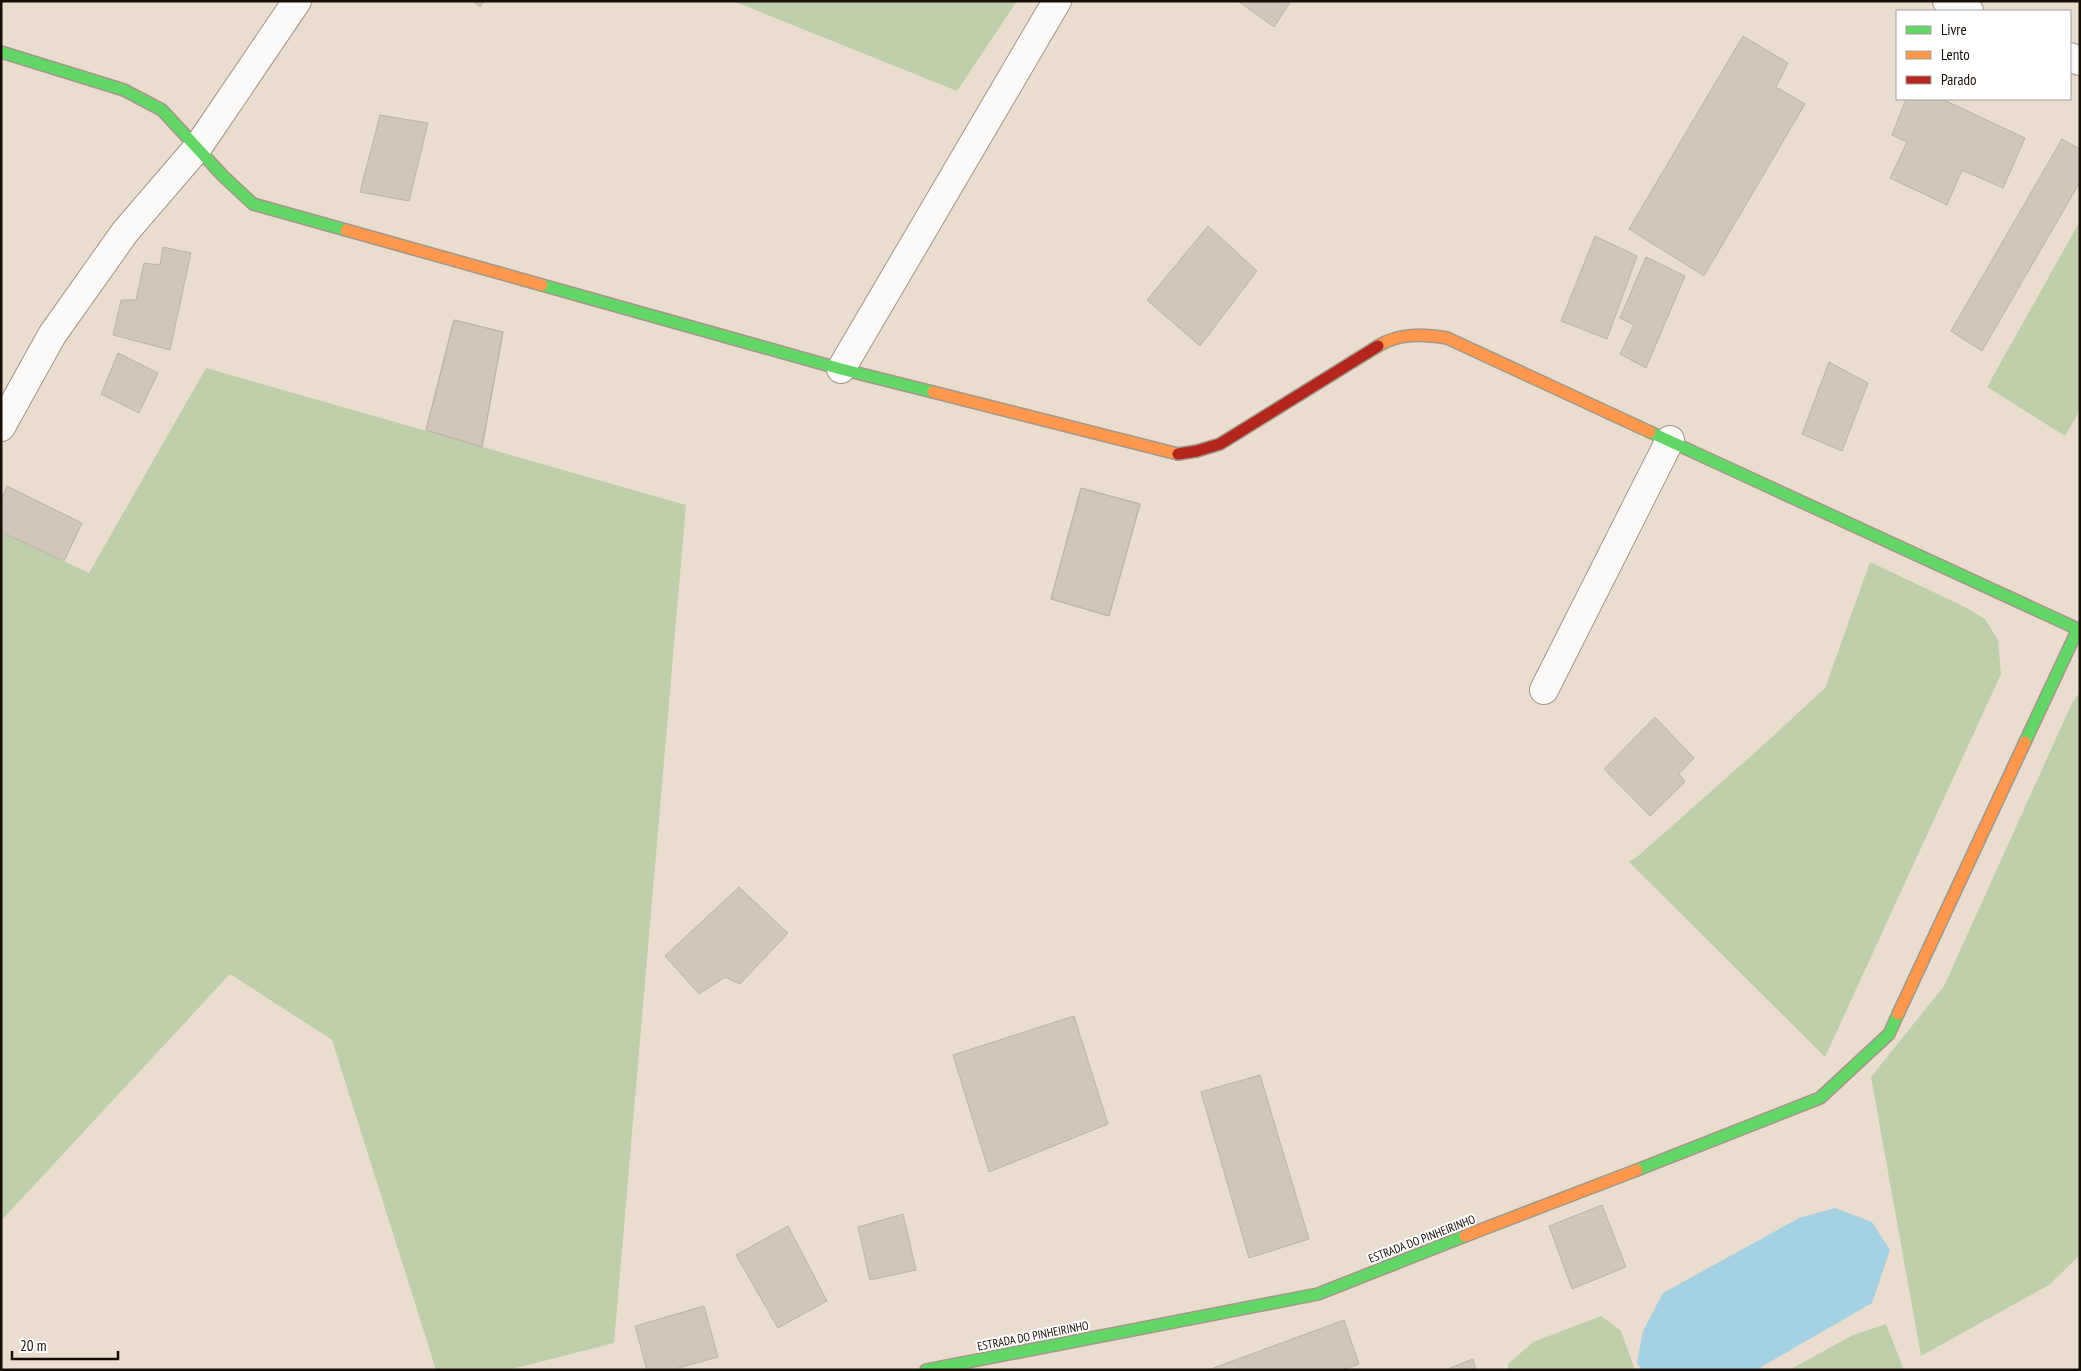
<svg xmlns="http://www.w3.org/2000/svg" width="2081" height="1371" viewBox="0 0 2081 1371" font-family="'PT Sans Narrow',sans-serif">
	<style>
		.green { fill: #bfcfab }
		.water { fill: #a4d1e4 }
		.building { fill: #d1c6b9; stroke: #beb4a7 }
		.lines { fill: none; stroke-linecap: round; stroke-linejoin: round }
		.street-casing { stroke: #a2978b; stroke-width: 30 }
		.fast-casing { stroke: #a2978b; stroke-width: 14 }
		.slow-casing { stroke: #a2978b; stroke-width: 14 }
		.jam-casing { stroke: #a2978b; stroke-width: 14 }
		.street { stroke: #fcfaf8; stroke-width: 28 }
		.fast { stroke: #63d668; stroke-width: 11 }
		.slow { stroke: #ff974d; stroke-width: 11 }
		.jam { stroke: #b3261e; stroke-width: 11 }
		.labels { text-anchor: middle; stroke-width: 4; stroke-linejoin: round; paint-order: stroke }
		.street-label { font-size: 12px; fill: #170e05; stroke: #fff }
	</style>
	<rect width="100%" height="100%" fill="#ebddcd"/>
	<path class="green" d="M733,1H1017L957,91Z
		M2080,221V410L2065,436L1987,387Z
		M206,368L686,505L614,1343L508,1370H436L332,1040L230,974L1,1221V532L89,573Z
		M1870,562L1965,607L1985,619L1998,640L2001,674L1825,1057L1629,862L1637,857L1770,739L1825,688Z
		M2080,692V1255L2049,1285L1921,1356L1871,1077L1944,986L2072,703Z
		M1601,1316L1621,1331L1635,1370H1508V1364L1533,1342Z
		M1886,1324L1904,1370H1789L1853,1335Z"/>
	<path class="water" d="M1835,1208L1872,1222L1890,1250L1872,1303L1756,1370H1642L1637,1363L1643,1331L1663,1293L1799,1218Z"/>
	<path class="building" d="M473,1H484L480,7Z
		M1238,1H1291L1274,27Z
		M1743,36L1788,63L1776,87L1805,104L1704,276L1629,229Z
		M1906,99H1942L2025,138L2003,188L1962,170L1947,205L1890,178L1907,142L1892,135Z
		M380,115L428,123L409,201L360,192Z
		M2062,139L2080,149V182L1982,351L1951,331Z
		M1208,226L1257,271L1200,346L1147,300Z
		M1595,236L1637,256L1607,339L1561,321Z
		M163,247L191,253L170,350L113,335L121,300H136L144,263L160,265Z
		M1646,257L1685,276L1646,368L1620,354L1634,325L1620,318Z
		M454,320L503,332L482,447L426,430Z
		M454,320L503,332L482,447L426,430Z
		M118,353L158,373L139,413L101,394Z
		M1829,362L1868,383L1842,451L1802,434Z
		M7,486L82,523L64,561L1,532V501Z
		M1081,488L1140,504L1109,616L1051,599Z
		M1081,488L1140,504L1109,616L1051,599Z
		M1655,717L1694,758L1679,774L1685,782L1650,816L1604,769Z
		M739,887L788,933L740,984L725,977L699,994L665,956Z
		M1074,1016L1108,1124L989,1172L953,1055Z
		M1260,1075L1309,1239L1249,1258L1201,1092Z
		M1602,1205L1626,1267L1572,1289L1549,1226Z
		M903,1214L916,1270L870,1280L858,1227Z
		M788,1226L827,1301L778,1328L736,1255Z
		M704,1306L718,1357L671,1370H647L635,1326Z
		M1344,1320L1359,1364L1343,1370H1208Z
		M1473,1359L1476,1370H1445Z"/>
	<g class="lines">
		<g class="street-casing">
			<path id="street" d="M1947,1L1969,11
				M2070,57L2080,61
				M841,369L1057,1
				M1,427L52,335L125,232L198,147L297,1
				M1544,690L1670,440"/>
		</g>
		<g class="fast-casing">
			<path id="fast" d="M1,52L124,90L162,110L223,176L253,204L346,230
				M542,285L841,369L933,392
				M1650,432L2080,630
				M2025,742L2078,629
				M1637,1170L1820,1098L1889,1034L1898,1014
				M926,1370L1318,1294L1465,1236"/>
		</g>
		<g class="slow-casing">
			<path id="slow" d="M346,230L542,285
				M1378,346C1399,333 1423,334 1447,338L1650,432
				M933,392L1178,454
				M1898,1014L2025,742
				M1465,1236L1637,1170"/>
		</g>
		<g class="jam-casing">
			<path id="jam" d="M1178,454L1197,451L1220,444L1378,346"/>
		</g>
		<use href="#street" class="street"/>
		<use href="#fast" class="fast"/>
		<use href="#slow" class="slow"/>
		<use href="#jam" class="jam"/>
	</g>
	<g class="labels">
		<g class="street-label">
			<text transform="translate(1422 1239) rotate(-21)" y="4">ESTRADA DO PINHEIRINHO</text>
			<text transform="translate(1033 1336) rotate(-11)" y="4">ESTRADA DO PINHEIRINHO</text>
		</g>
	</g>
	<rect width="2081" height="1371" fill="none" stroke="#170e05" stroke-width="5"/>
	<rect x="1896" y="10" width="175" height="90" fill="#ffffff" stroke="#a29f9b"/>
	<rect x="1906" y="26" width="25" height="8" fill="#63d668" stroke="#a29f9b"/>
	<text x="1941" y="35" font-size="15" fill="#170e05">Livre</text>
	<rect x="1906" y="51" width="25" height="8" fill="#ff974d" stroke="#a29f9b"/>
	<text x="1941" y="60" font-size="15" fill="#170e05">Lento</text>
	<rect x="1906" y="76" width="25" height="8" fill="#b3261e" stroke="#a29f9b"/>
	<text x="1941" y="85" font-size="15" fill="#170e05">Parado</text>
	<path d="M12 1351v8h106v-8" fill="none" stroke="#170e05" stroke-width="2.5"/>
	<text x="20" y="1351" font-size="15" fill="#170e05" stroke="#ffffff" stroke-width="4" paint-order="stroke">20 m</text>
</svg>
